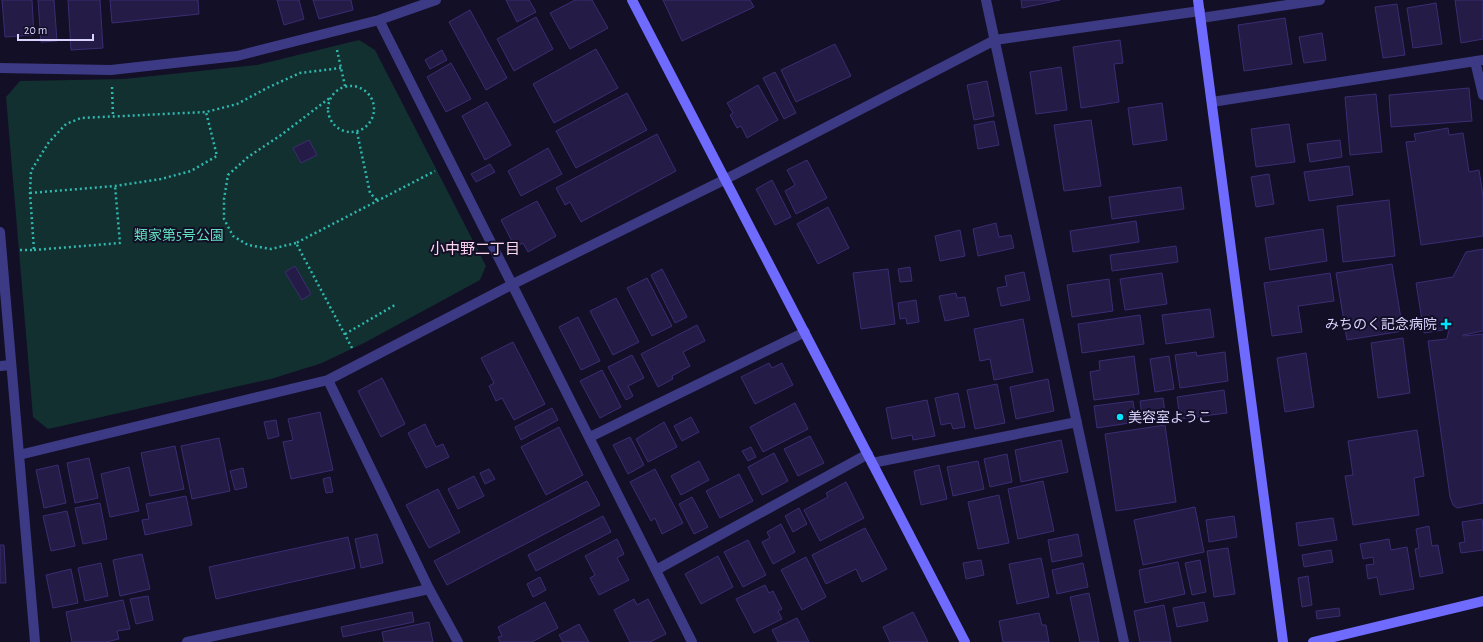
<svg xmlns="http://www.w3.org/2000/svg" width="1483" height="642" viewBox="0 0 1483 642" font-family="'Alegreya Sans','Noto Sans JP',sans-serif">
	<style>
		.green { fill: #12302f }
		.building { fill: #241b47; stroke: #3b2d73 }
		.lines { fill: none; stroke-linecap: round; stroke-linejoin: round }
		.path { stroke: #2fb8b0; stroke-width: 2.5; stroke-dasharray: 2 3; stroke-linecap: butt }
		.lane { stroke: #3d3a85; stroke-width: 10 }
		.street { stroke: #3d3a85; stroke-width: 10 }
		.secondary { stroke: #6f6bff; stroke-width: 10 }
		.poi-dot { fill: #00e5ff; stroke: #130f26; stroke-width: 1.5 }
		.labels { text-anchor: middle; stroke-width: 4; stroke-linejoin: round; paint-order: stroke }
		.park-label { font-size: 14px; fill: #5fe0c0; stroke: #130f26 }
		.poi-label { font-size: 14px; fill: #d9d4ff; stroke: #130f26; text-anchor: end }
		.neighbourhood-label { font-size: 15px; fill: #ffd6f0; stroke: #130f26 }
	</style>
	<rect width="100%" height="100%" fill="#130f26"/>
	<path class="green" d="M359,40L375,50L486,266L480,280L366,342L322,363L271,379L48,429L33,417L6,97L20,81L124,79L257,65Z"/>
	<path class="building" d="M2,0H32L34,35L5,37Z
		M38,0H54L57,41L41,42Z
		M68,0H100L103,48L71,50Z
		M110,0H198L199,14L112,23Z
		M277,0H299L304,19L284,25Z
		M313,0H351L353,10L319,19Z
		M506,0H529L536,12L517,22Z
		M575,0H592L608,28L570,49L550,13Z
		M663,0H750L754,7L682,41Z
		M1021,0H1060L1022,8Z
		M1455,0H1483V39L1461,43Z
		M1436,3L1442,44L1413,48L1407,8Z
		M1397,4L1405,55L1383,58L1375,7Z
		M470,10L507,78L486,90L449,22Z
		M536,17L553,49L514,71L497,39Z
		M1285,18L1292,64L1244,71L1238,25Z
		M1322,33L1326,60L1304,63L1299,37Z
		M1120,40L1123,63L1114,64L1119,102L1081,108L1073,47Z
		M835,44L851,76L796,102L781,70Z
		M596,49L618,88L554,123L533,84Z
		M442,50L447,60L430,69L425,60Z
		M451,63L471,99L446,112L427,77Z
		M1061,67L1067,110L1036,114L1030,72Z
		M775,72L796,113L784,119L763,78Z
		M987,81L994,116L974,120L967,85Z
		M758,85L778,120L747,138L741,126L737,128L730,115L733,113L727,103Z
		M1469,88L1472,121L1391,127L1389,95Z
		M627,93L647,130L576,168L556,131Z
		M1376,94L1382,152L1350,155L1345,97Z
		M487,102L511,145L485,160L462,116Z
		M1162,103L1167,140L1133,145L1128,108Z
		M1091,120L1101,186L1064,191L1054,125Z
		M994,121L999,145L978,149L974,125Z
		M1289,124L1295,162L1256,167L1251,129Z
		M1448,128L1449,135L1463,133L1469,172L1479,170L1483,196V236L1421,245L1406,142L1416,141L1414,134Z
		M657,134L676,171L581,222L570,202L565,205L556,188Z
		M309,140L317,155L301,163L293,148Z
		M1340,140L1342,157L1310,162L1307,144Z
		M548,148L562,174L521,196L508,171Z
		M807,160L827,198L796,214L785,191L795,185L787,170Z
		M490,164L495,172L476,182L471,174Z
		M1349,166L1353,195L1309,201L1304,172Z
		M1269,174L1274,204L1256,207L1251,177Z
		M772,180L791,217L775,225L756,189Z
		M1181,187L1184,209L1112,219L1109,197Z
		M1389,200L1395,256L1343,262L1337,206Z
		M537,201L556,236L528,252L523,243L515,247L501,220Z
		M828,207L849,248L818,264L797,224Z
		M1136,221L1139,242L1073,252L1070,231Z
		M996,223L999,237L1011,235L1014,248L978,256L973,229Z
		M1323,229L1327,261L1270,270L1265,238Z
		M960,230L965,256L940,261L935,236Z
		M1176,246L1178,262L1112,271L1110,255Z
		M1483,249V331L1463,335V336L1483,334V503L1457,508L1453,505L1450,497L1428,341L1447,339L1449,329L1424,333L1416,283L1453,277L1466,252Z
		M1392,264L1403,331L1347,340L1336,273Z
		M295,266L311,294L302,300L285,272Z
		M910,267L912,281L900,282L898,269Z
		M662,269L687,317L675,323L651,275Z
		M888,269L895,324L861,329L853,273Z
		M1024,272L1030,300L1001,306L997,288L1007,286L1005,276Z
		M1162,273L1167,304L1125,310L1120,279Z
		M1330,273L1334,301L1298,306L1302,332L1272,336L1264,283Z
		M647,278L672,326L652,336L627,288Z
		M1109,279L1113,311L1072,317L1067,285Z
		M956,293L957,298L965,297L969,316L945,321L939,296Z
		M616,298L639,342L613,355L590,311Z
		M916,300L919,322L907,324L906,318L900,319L898,303Z
		M1210,309L1214,337L1166,344L1162,315Z
		M1140,315L1144,344L1082,353L1078,324Z
		M578,317L600,361L581,370L559,327Z
		M1023,319L1033,372L994,380L990,359L980,361L974,329Z
		M697,325L705,341L683,352L690,366L672,376L673,379L658,387L641,354Z
		M1403,338L1410,393L1378,398L1371,343Z
		M513,342L545,404L514,420L502,398L496,401L489,386L494,383L481,358Z
		M1196,352L1197,356L1225,352L1228,381L1180,388L1175,355Z
		M1306,353L1314,407L1285,412L1277,358Z
		M632,355L644,378L628,386L633,396L626,400L608,367Z
		M1134,356L1139,394L1094,400L1090,372L1100,370L1099,361Z
		M1169,356L1174,389L1155,392L1150,359Z
		M769,363L772,368L782,363L793,385L755,404L741,377Z
		M602,370L621,407L600,418L580,381Z
		M382,378L405,424L381,437L358,391Z
		M1048,379L1054,411L1016,419L1010,387Z
		M997,384L1005,423L975,429L967,390Z
		M1224,390L1227,413L1180,419L1177,397Z
		M958,393L965,427L953,429L951,423L941,425L935,398Z
		M1163,398L1166,419L1143,423L1140,401Z
		M927,400L935,436L913,440L912,435L892,439L886,408Z
		M1133,401L1136,422L1097,428L1094,406Z
		M795,403L808,429L763,452L750,427Z
		M552,408L558,420L521,440L515,427Z
		M320,412L333,470L291,479L283,442L293,440L288,419Z
		M691,417L699,432L682,441L674,426Z
		M276,420L279,436L268,439L264,422Z
		M664,422L677,447L648,462L636,439Z
		M425,424L436,447L443,444L449,457L426,468L408,433Z
		M1165,425L1176,502L1116,511L1105,434Z
		M559,427L583,475L546,495L521,447Z
		M1417,430L1424,476L1414,478L1419,515L1353,525L1345,476L1353,475L1348,441Z
		M810,436L824,463L798,476L784,449Z
		M630,437L644,465L628,474L613,445Z
		M219,438L230,491L192,499L181,446Z
		M1061,440L1068,472L1021,482L1015,450Z
		M175,446L184,489L150,496L141,453Z
		M751,447L756,457L748,461L742,451Z
		M774,453L788,481L762,495L748,467Z
		M1007,454L1012,482L990,487L984,459Z
		M89,458L98,498L75,503L67,463Z
		M699,461L709,480L681,495L671,476Z
		M978,461L984,489L953,496L947,467Z
		M58,465L66,503L44,508L36,470Z
		M939,465L947,499L921,505L914,471Z
		M129,467L139,511L110,517L101,474Z
		M243,468L247,487L235,490L230,471Z
		M489,469L495,479L485,484L480,473Z
		M655,469L683,523L662,534L655,518L651,521L630,482Z
		M739,474L753,501L720,518L706,491Z
		M474,476L484,496L458,509L448,489Z
		M330,477L333,492L326,493L323,479Z
		M587,481L600,505L447,585L434,561Z
		M1043,481L1054,531L1018,539L1008,489Z
		M846,482L864,518L820,541L804,510L828,497L826,493Z
		M438,489L460,532L429,548L406,505Z
		M999,495L1009,543L978,549L968,502Z
		M186,496L192,525L145,535L142,520L149,519L146,504Z
		M692,497L708,527L694,534L679,504Z
		M100,503L107,539L83,544L75,508Z
		M1195,507L1204,552L1143,565L1134,520Z
		M799,508L807,524L793,532L785,516Z
		M67,511L75,546L51,551L43,516Z
		M603,516L611,532L536,571L528,555Z
		M1234,516L1237,537L1209,542L1206,520Z
		M1333,518L1337,540L1299,546L1296,523Z
		M1482,519L1483,527V550L1461,553L1459,543L1465,542L1462,522Z
		M781,524L795,552L773,564L762,542L770,538L767,532Z
		M1429,526L1432,546L1438,545L1443,573L1420,577L1415,549L1419,548L1416,529Z
		M865,528L887,569L862,582L856,569L826,584L812,555Z
		M377,534L383,563L361,568L355,539Z
		M1078,534L1082,556L1052,562L1048,540Z
		M348,537L355,568L216,599L209,567Z
		M617,539L624,554L617,558L629,580L599,595L590,578L595,575L585,556Z
		M1389,539L1391,550L1407,547L1414,589L1380,595L1377,577L1368,579L1366,565L1374,564L1373,557L1363,559L1360,544Z
		M748,540L766,575L743,587L724,552Z
		M0,545H4L6,583H0Z
		M1228,548L1235,594L1214,597L1207,551Z
		M1331,550L1333,562L1304,567L1302,555Z
		M142,554L150,589L120,596L113,560Z
		M718,556L733,587L701,604L685,574Z
		M806,557L826,597L802,610L781,570Z
		M1041,558L1049,597L1017,604L1009,564Z
		M981,560L984,575L966,579L963,563Z
		M1200,560L1206,592L1192,595L1185,563Z
		M1178,562L1185,594L1145,603L1139,570Z
		M101,563L108,596L85,601L78,568Z
		M1083,563L1088,587L1057,594L1052,570Z
		M71,569L78,603L53,608L46,575Z
		M1308,576L1312,605L1302,607L1298,578Z
		M540,577L546,590L533,597L527,584Z
		M765,585L769,593L773,591L782,609L778,611L782,619L754,633L736,599Z
		M1089,593L1099,642H1080L1070,597Z
		M148,596L153,620L136,624L130,599Z
		M634,599L637,605L648,599L666,634L650,642H630L614,610Z
		M123,600L130,629L117,631L119,639L106,642H72L66,612Z
		M545,602L558,628L532,642H500L498,637L502,636L498,627Z
		M1204,602L1208,621L1177,627L1173,608Z
		M1164,605L1171,642H1140L1134,611Z
		M1339,608L1340,616L1317,619L1316,611Z
		M412,612L414,622L343,637L341,627Z
		M913,612L928,642H890L883,627Z
		M1039,613L1042,625H1046L1049,642H1003L999,621Z
		M797,618L809,642H778L772,630Z
		M429,622L433,642H384L382,632Z
		M579,624L589,642H563L559,635Z"/>
	<g class="lines">
		<path class="path" d="M337,50L345,86
			M328 109a23 23 0 1 1 46 0a23 23 0 1 1-46 0Z
			M112,87L113,117
			M357,132L370,193L378,201
			M30,193L115,186L161,179L191,171L217,156L206,112
			M296,243L271,249L248,245L233,236L224,219V199L228,175L248,157L281,135L331,97
			M20,250H34L30,193L31,171L49,142L66,124L81,118L206,112L237,104L269,87L300,73L341,68
			M34,250L120,243L115,186
			M345,334L395,305
			M352,348L296,243L435,171"/>
		<path class="lane" d="M1201,18L1320,0"/>
		<path class="street" d="M986,0L1124,642
			M379,20L692,642
			M1475,61L1483,95
			M0,68L111,70L237,56L379,20L436,0
			M1212,102L1483,60
			M0,232L35,642
			M0,366L11,365
			M328,380L429,589L458,642
			M590,437L805,332
			M19,455L328,380L513,284L726,179L995,40L1200,11
			M872,463L1077,422
			M656,570L868,454
			M187,642L429,589"/>
		<path class="secondary" d="M632,0L965,642
			M1198,0L1283,642
			M1313,642L1483,601"/>
	</g>
	<g class="poi-dot">
		<path d="M1444 318h4v4h4v4h-4v4h-4v-4h-4v-4h4z"/>
		<circle cx="1120" cy="417" r="4"/>
	</g>
	<g class="labels">
		<g class="park-label">
			<text x="179" y="240">類家第5号公園</text>
		</g>
		<g class="poi-label">
			<text x="1437" y="329">みちのく記念病院</text>
			<text x="1128" y="422" text-anchor="start">美容室ようこ</text>
		</g>
		<g class="neighbourhood-label">
			<text x="475" y="254">小中野二丁目</text>
		</g>
	</g>
	<path d="M18 34v6h75v-6" fill="none" stroke="#d9d4ff" stroke-width="2"/>
	<text x="24" y="34" font-size="12" fill="#d9d4ff" stroke="#130f26" stroke-width="3" paint-order="stroke">20 m</text>
</svg>
